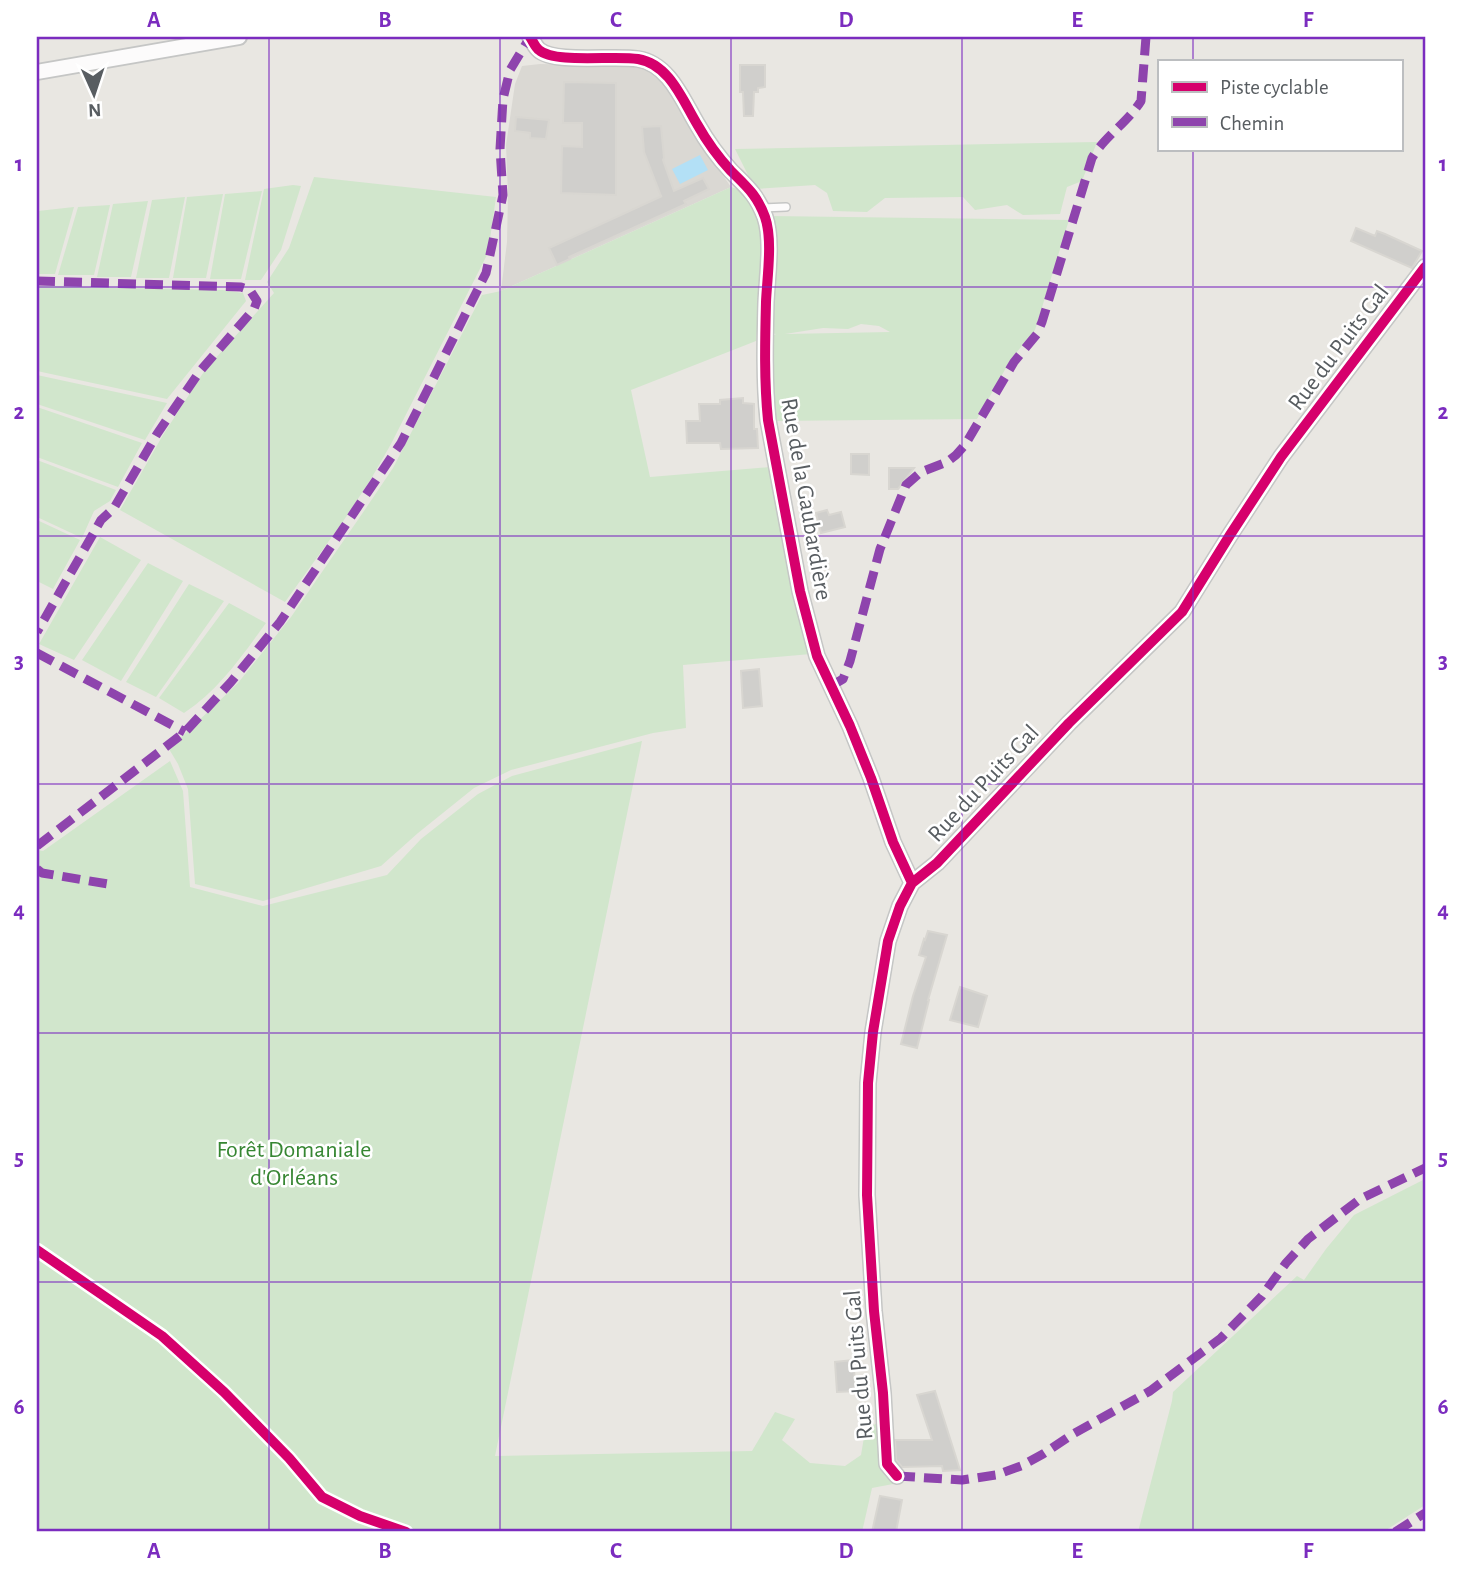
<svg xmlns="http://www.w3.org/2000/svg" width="1462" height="1569" viewBox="0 0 1462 1569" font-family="'Alegreya Sans',sans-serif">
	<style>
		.industrial { fill: #dad8d3 }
		.green { fill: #d1e6cc; fill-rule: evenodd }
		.water { fill: #b3e0f6 }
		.building { fill: #d0cfcc; stroke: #d8d6d1; stroke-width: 2 }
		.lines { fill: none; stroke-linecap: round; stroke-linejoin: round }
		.service-casing { stroke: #c5c6c5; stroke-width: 10 }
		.minor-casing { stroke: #c5c6c5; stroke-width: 18 }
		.service { stroke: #fcfbfb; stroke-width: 7 }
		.minor { stroke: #fcfbfb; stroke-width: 14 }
		.quiet { stroke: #8e44ad; stroke-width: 9; stroke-dasharray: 18 9; stroke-linecap: butt }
		.cycleway-casing { stroke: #fff; stroke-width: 15 }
		.cycleway { stroke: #d6006c; stroke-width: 10 }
		.grid { fill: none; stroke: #7b2cbf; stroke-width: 2; stroke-opacity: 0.55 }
		.labels { text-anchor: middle; stroke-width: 5; stroke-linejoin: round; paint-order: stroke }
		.street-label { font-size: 24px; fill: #585d61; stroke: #fff }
		.park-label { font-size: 24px; fill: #368632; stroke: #fff }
		.neatline { fill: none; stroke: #7b2cbf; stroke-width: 2.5 }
		.grid-label { font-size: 23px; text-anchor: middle; font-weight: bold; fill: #7b2cbf }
	</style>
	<rect width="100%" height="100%" fill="#e9e7e2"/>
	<path class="industrial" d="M540,64L640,66L661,79L686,122L731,187L501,291L507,242L508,195L506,145L515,84L522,66Z"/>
	<path class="green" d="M1097,142L1082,181L1067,187L1060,214L1023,215L1007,205L975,210L963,197L885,198L867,212L833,211L827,193L815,185L755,189L735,149Z
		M314,177L496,197L488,253L391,444L371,479L344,520L285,602L120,510L163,435L205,370L274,293L267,282L289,248Z
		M293,185L301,186L281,250L261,280H245L264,189Z
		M731,187L746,192C750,200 756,208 759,216C770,256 760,301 756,341L631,390L650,477L770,467L811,654L683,665L686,728L653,733L511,770L474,788L418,833L381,866L263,901L195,884L188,789L178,764L169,749L238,683L291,617L364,511L393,468L482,295L501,291Z
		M262,191L241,279H210L225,194Z
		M223,194L206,278H173L187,197Z
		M185,197L169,278H136L152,200Z
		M148,201L131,277H97L113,204Z
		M110,205L94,275H58L78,207Z
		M74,207L55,274H37L38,211Z
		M770,216L1069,220L1035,330L1011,359L977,419L771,421L768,338L776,334L769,333ZM861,324L879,326L890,332L785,334L823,328L848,329Z
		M37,286L223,290L243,293L246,301L167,399L37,371Z
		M37,375L167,403L145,440L37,404Z
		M37,407L142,443L118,487L37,457Z
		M37,460L116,490L110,501L94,511L82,538L37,517Z
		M37,520L80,540L53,589L37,581Z
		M100,537L141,560L74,660L39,644Z
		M148,563L183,581L121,681L82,660Z
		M189,584L224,601L156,697L126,682Z
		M229,603L266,623C242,656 219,690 184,713L159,698Z
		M642,741L495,1456L752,1451L775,1412L795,1419L782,1440L810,1463L845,1466L861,1455L865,1431L890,1414L893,1484L872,1488L862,1532H37V850L43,851L170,761L183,791L190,887L263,906L387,875L421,839L478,794L512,776Z
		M1425,1179V1505L1383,1532H1138L1172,1401L1173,1392L1297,1276L1304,1280L1326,1249L1354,1215Z"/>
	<path class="water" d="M700,155L708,170L680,184L672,169Z"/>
	<path class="building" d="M740,65H765V87L758,88V92H754L753,116H744L743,92H740Z
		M564,82L616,83V195L561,193L562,146L582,147V123H563Z
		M516,117L549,120L546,139L530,138V133L515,131Z
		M661,126L664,158L663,160L674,191L703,178L709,189L684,201L686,204L569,257L570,259L557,265L549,248L662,196H661L644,152L642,127Z
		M1356,228L1375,236L1377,231L1385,234L1422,251L1412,268L1351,241Z
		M743,398V403L754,404V429H757L758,448L721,449L720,443H687L686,421H700L699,404H720V400Z
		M851,454H869V475L851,474Z
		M889,468H914L898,489H889Z
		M827,510L829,515L841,512L845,527L821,533L816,513Z
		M759,669L762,706L743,708L741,671Z
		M928,931L947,935L928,1000H929L917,1048L901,1044L913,996L926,957L919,955L924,939L925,940Z
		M960,987L987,996L978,1027L950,1020Z
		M853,1360L856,1391L837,1392L835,1362Z
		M935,1391L960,1470L943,1471L942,1466L902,1467L896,1460L895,1440H932L917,1395Z
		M880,1496L902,1500L896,1532H872Z"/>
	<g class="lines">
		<g class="service-casing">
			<path id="service" d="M762,208L786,207"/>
		</g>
		<g class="minor-casing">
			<path id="minor" d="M530,37C533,41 535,47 539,50C555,64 615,55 638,59C669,64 682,99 697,124C706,140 718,157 731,171C747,187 757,195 765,217C773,240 767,278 766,302C765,341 764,381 768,420L800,591L817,656L850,726L871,778L893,842L912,883
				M37,72L239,37
				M897,1476L887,1464L883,1393L874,1311L867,1195L868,1083L873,1032L888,941L900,906L912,883L937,863L1069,723L1182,612L1230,535L1281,457L1425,267"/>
		</g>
		<use href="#service" class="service"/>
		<use href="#minor" class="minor"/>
		<path class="quiet" d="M37,281L241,287L250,290L257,301L254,309L200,371L157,434L114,508L101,520L37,632
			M37,653L185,732
			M831,686L843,679L850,661L880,549L906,485L921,472L947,462L956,455L965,445L1014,362L1037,334L1042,322L1092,158C1105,136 1127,123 1141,101L1146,37
			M37,846L185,732L231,682L280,622L401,443L486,273L503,195L500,149L503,99L510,70L530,37
			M37,869L42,873L108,884
			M897,1476L962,1480L996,1475L1021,1466L1043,1454L1073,1434L1150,1391L1221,1338L1262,1296L1286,1263L1308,1239L1360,1199L1425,1168
			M1395,1532L1425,1513"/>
		<g class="cycleway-casing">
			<path id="cycleway" d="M530,37C533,41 535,47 539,50C555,64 615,55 638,59C669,64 682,99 697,124C706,140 718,157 731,171C747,187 757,195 765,217C773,240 767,278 766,302C765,341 764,381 768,420L800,591L817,656L850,726L871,778L893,842L912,883
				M37,1250L162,1336L224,1392L289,1458L322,1497L360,1516L406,1532
				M897,1476L887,1464L883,1393L874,1311L867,1195L868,1083L873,1032L888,941L900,906L912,883L937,863L1069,723L1182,612L1230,535L1281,457L1425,267"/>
		</g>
		<use href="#cycleway" class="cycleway"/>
	</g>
	<path class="grid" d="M269,37V1532M500,37V1532M731,37V1532M962,37V1532M1193,37V61M1193,149V1532M37,287H1425M37,536H1425M37,784H1425M37,1033H1425M37,1282H1425"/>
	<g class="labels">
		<g class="street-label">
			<text transform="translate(1338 347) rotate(-53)" y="8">Rue du Puits Gal</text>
			<text transform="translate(807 499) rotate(80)" y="8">Rue de la Gaubardière</text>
			<text transform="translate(983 783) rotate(-47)" y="8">Rue du Puits Gal</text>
			<text transform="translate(858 1365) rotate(-95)" y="8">Rue du Puits Gal</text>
		</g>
		<g class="park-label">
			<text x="294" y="1157">Forêt Domaniale<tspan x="294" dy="28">d'Orléans</tspan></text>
		</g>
	</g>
	<rect width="1462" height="1569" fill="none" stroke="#ffffff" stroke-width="77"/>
	<rect x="1158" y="60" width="245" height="91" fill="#ffffff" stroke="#bcbec0" stroke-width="2"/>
	<rect x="1172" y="82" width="35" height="10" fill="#d6006c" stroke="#bcbec0" stroke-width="2"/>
	<text x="1220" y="94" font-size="21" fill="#585d61">Piste cyclable</text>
	<rect x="1172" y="117" width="35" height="10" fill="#8e44ad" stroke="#bcbec0" stroke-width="2"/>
	<text x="1220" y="130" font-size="21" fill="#585d61">Chemin</text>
	<g transform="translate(94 94) rotate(177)" stroke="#ffffff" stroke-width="5" paint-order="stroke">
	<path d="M0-5L12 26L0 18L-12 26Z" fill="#585d61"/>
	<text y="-10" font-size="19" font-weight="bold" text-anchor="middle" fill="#585d61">N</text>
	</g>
	<rect x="38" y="38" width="1386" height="1492" class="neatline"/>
	<g class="grid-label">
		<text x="154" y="27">A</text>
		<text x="385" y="27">B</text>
		<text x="616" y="27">C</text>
		<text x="846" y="27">D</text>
		<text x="1077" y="27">E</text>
		<text x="1308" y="27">F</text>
		<text x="19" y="171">1</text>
		<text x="1443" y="171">1</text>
		<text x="19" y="419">2</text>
		<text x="1443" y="419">2</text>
		<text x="19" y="668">3</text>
		<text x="1443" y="668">3</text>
		<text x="19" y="917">4</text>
		<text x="1443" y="917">4</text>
		<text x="19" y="1165">5</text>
		<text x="1443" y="1165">5</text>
		<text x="19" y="1414">6</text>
		<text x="1443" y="1414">6</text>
		<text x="154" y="1558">A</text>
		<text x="385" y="1558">B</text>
		<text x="616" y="1558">C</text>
		<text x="846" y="1558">D</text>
		<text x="1077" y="1558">E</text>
		<text x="1308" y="1558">F</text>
	</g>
</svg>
